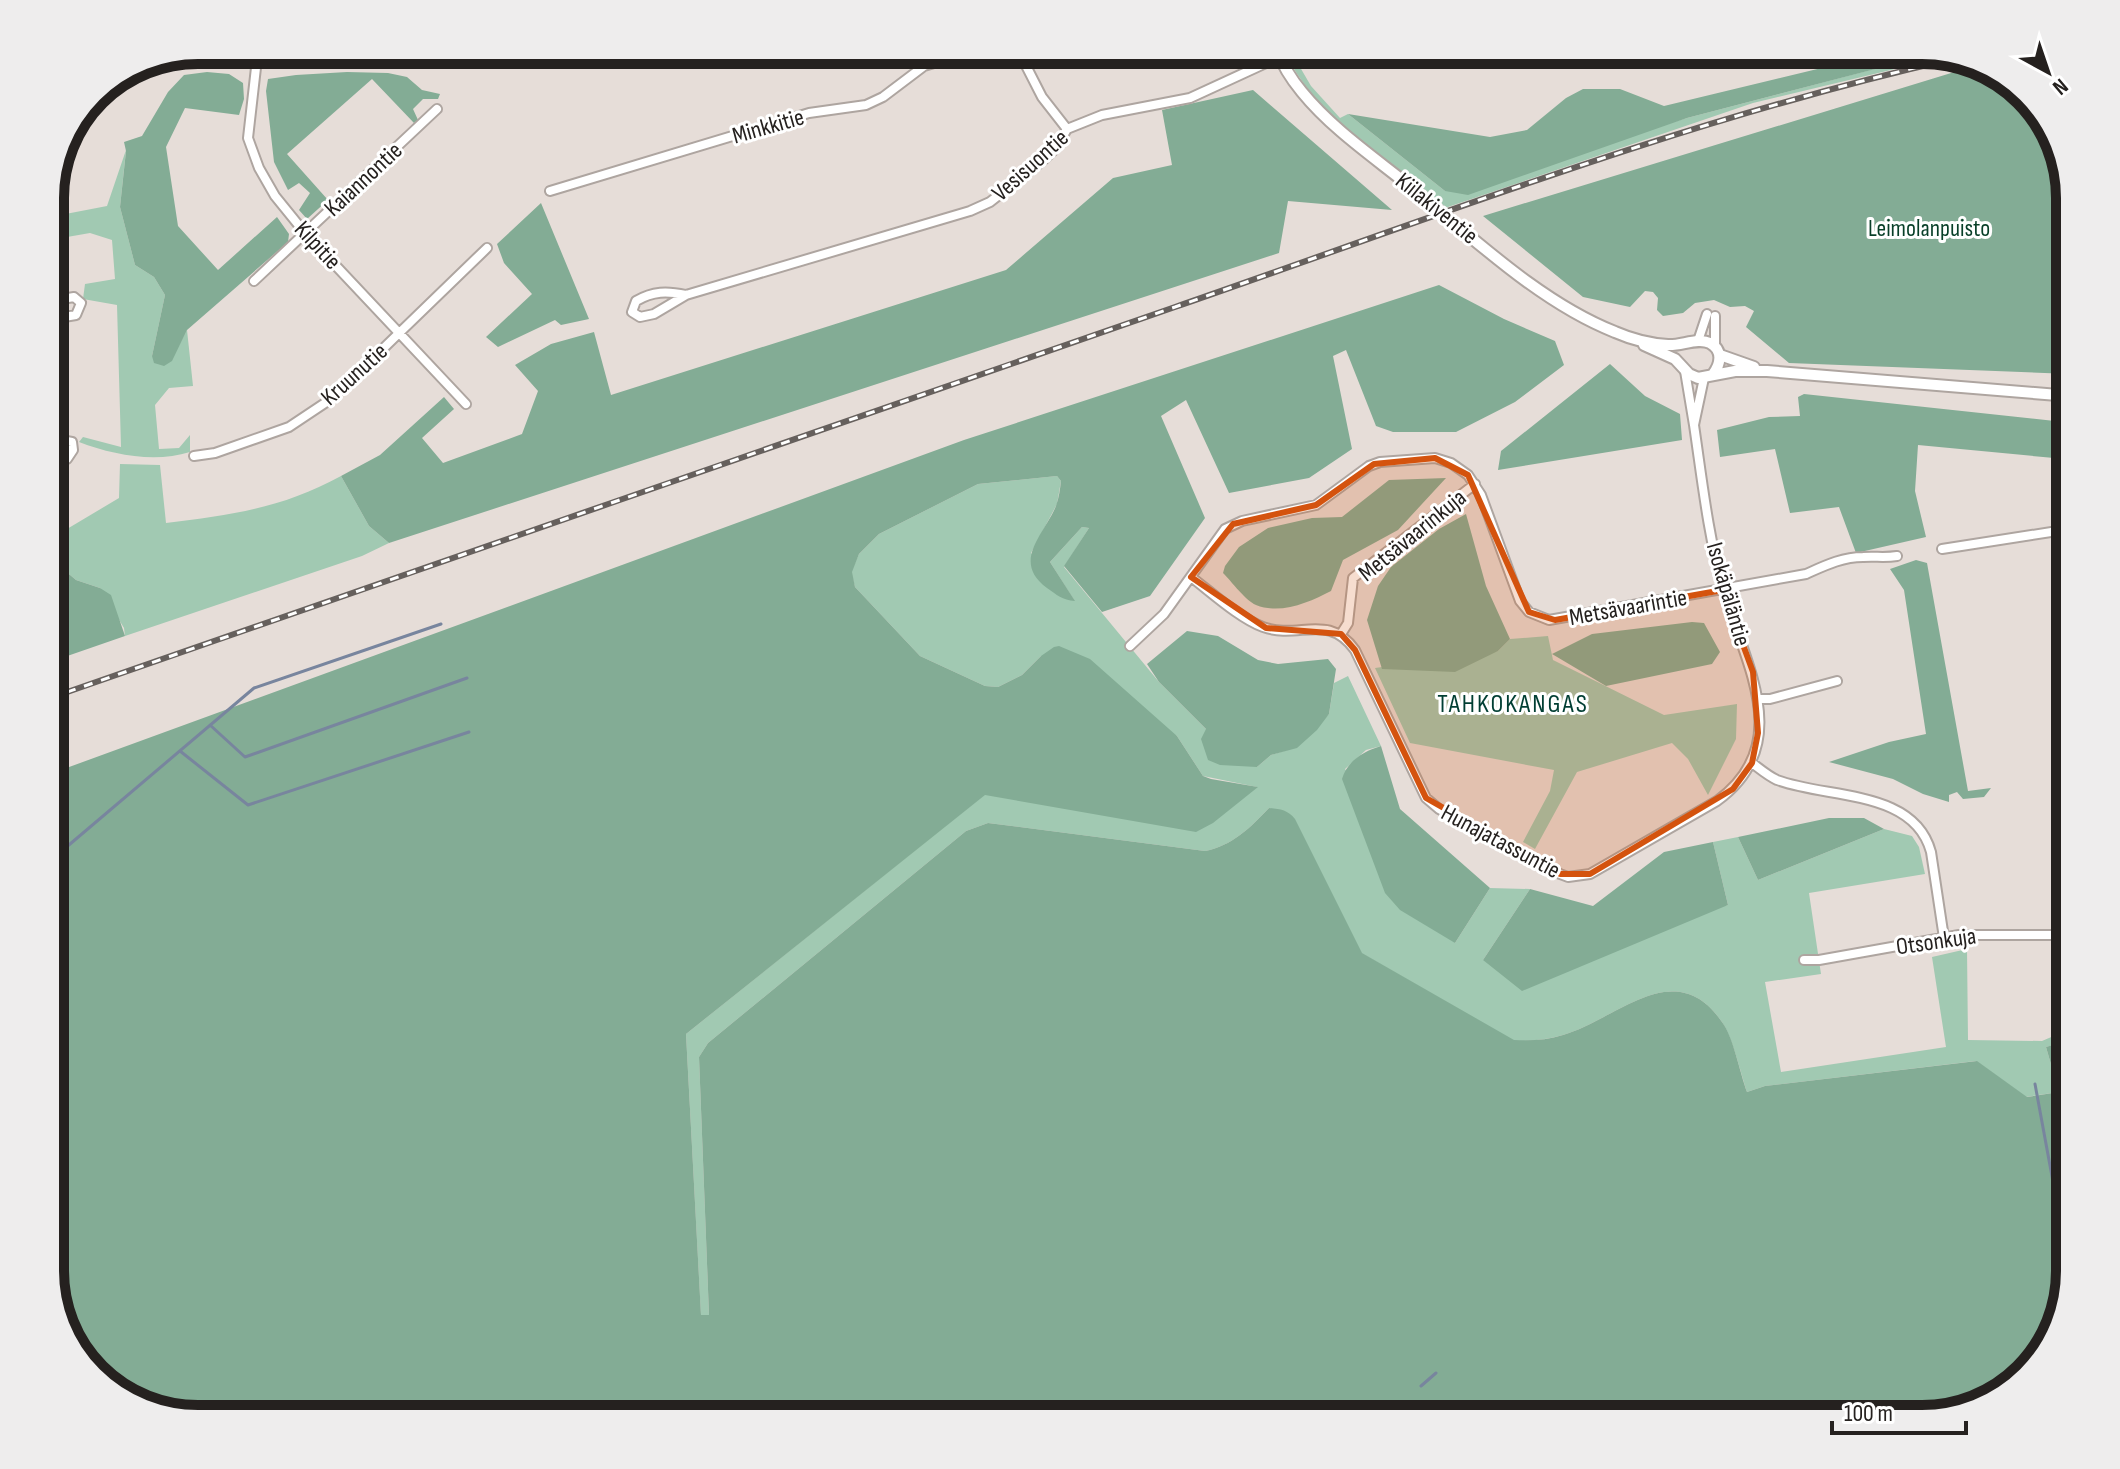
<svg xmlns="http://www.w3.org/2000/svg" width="2120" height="1469" viewBox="0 0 2120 1469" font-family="'Sofia Sans Condensed',sans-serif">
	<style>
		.green { fill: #a1c9b2 }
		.forest { fill: #83ac95 }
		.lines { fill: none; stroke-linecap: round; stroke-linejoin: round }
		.stream { stroke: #78859e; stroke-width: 3 }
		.minor-casing { stroke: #aea5a0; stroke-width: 12 }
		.tertiary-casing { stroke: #aea5a0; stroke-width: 14 }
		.minor { stroke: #fff; stroke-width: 8 }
		.tertiary { stroke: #fff; stroke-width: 10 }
		.rail-casing { stroke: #66605d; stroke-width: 6 }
		.rail { stroke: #fff; stroke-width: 3; stroke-dasharray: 9; stroke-linecap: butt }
		.marked { fill: #d4530e; fill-opacity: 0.2; stroke: #d4530e; stroke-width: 6; stroke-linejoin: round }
		.labels { text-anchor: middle; stroke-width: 6; stroke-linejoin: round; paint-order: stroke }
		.street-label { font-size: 24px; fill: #25211f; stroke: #fff }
		.park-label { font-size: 24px; fill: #083f28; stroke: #fff }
		.neighbourhood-label { font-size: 26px; letter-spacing: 2px; fill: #013e33; stroke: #fff }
		.rim { fill: none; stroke: #25211f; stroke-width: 10 }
	</style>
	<rect width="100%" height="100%" fill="#e6ddd8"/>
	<path class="green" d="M1284,50H1290L1311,86L1340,118L1348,114L1445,191L1687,118L1882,67V58L1887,50H1922L1945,57L1753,103L1445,208C1390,164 1313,115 1284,50Z
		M126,150L120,207L135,265L154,277L165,295L152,356L171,361L187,330L193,386L169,388L155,405L159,449L179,448L190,435V452C155,463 113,455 79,442L83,437L121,447L117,305L83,299L85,284L115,279L112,240L90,233L50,240V217L107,206Z
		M120,464L160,465L166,523C231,515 283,508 341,476L369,526L389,543L362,556L125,636L124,628L100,588L76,580L50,558V525L67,529L119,498Z
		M1057,476L1061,481L1057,504L1031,553L1074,600L1050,562L1082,527L1089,528L1064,567L1159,682L1207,730L1257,767L1271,755L1297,747L1329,714L1334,683L1348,676L1381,746L1366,750L1345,769L1455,943L1490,888L1530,889L1483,960L1728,905L1713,842L1738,837L1758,880L1884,829L1912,836L1919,847L1925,874L1809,893L1821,974L1765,982L1781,1072L1946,1047L1932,957L1967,949L1968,1040L2042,1041L2070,1029C2070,1042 2056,1044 2046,1047L2059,1092L2026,1097L1976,1061L1765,1086L1747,1092C1741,1074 1732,1036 1722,1022C1675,954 1618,1019 1563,1035C1547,1040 1531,1041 1514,1041L1361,953L1269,808C1251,827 1232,846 1205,851L988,823L966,831L708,1043L699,1057L709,1315L701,1316L686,1034L985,794L1196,831L1257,787L1203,776L1177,736L1041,656L1022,675L998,687L985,686L920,656L855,587L851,572L859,554L879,534L978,484Z
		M1548,636L1553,660L1664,715L1737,704L1736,739L1708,795L1688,759L1672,743L1577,772L1535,849L1523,842L1550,791L1554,770L1410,743L1375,668L1498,651L1510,639Z"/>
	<path class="forest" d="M1866,50H1887L1882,58L1883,67L1687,118L1468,195L1445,191L1348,114L1490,137L1527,130L1566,98L1583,89H1620L1664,106L1863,58L1866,55Z
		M1974,66L1982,68L2027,101L2055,132L2070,198V374L1789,363L1746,327L1754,311L1745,306L1730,307L1714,300L1695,303L1683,313L1663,316L1657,310L1658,298L1653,292L1645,291L1630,307L1583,297L1483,216Z
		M207,72L229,74L243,83L244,99L239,115L185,108L166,147L178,226L218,270L277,217L289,234L288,242L187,330L172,361L164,366L154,363L152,356L165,295L154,277L135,265L120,207L126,151L124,142L142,136L168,92L184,75Z
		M347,72L388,73L407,77L422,90L440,94L438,99H423L413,109L418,120L414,123L372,79L287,154L328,200L307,219L299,210L310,193L299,183L288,190L274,162L266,91L268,79L296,75Z
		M1253,90L1392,210L1288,201L1279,253L389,543L369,526L341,476L380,455L444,397L454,409L422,438L443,463L522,434L538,391L515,365L551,344L594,332L611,395L1006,270L1113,178L1172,165L1162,110Z
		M541,203L589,319L561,325L555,320L498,347L486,337L532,294L504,263L497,244Z
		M1439,285L1504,319L1555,341L1564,365L1515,402L1456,432H1393L1376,426L1346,350L1333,356L1352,449L1309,478L1229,493L1186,400L1161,416L1205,518L1150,596L1102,612L1064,566L1089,528L1082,527L1050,562L1075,601C1062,600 1057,595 1047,588C1011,561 1044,535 1056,506C1059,498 1060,489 1061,481L1057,476L978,484L879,534L859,554L852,572L855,587L920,656L985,686L998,687L1022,675L1041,656L1054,647L1059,646L1090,659L1177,736L1203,776L1211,779L1258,787L1213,823L1196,832L985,795L686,1034L701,1315H709L699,1057L708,1043L966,831L988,823L1205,851C1232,846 1251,827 1269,808C1280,809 1288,810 1295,819L1362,953L1514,1040C1531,1041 1547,1040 1563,1035C1618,1019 1675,954 1722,1022C1733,1036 1740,1073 1747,1092L1765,1086L1977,1061L2027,1097L2059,1092L2046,1047L2063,1042L2070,1034V1271L2045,1354L1988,1404L1922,1419H198L115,1394L70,1345L50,1280V774L964,440Z
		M1610,364L1645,396L1680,414L1682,440L1498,470L1501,451Z
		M1804,394L2064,422L2054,458L1918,445L1915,491L1926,537L1856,553L1839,507L1790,513L1775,449L1720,457L1717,430L1769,417L1800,416L1798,397Z
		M1446,478L1398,530L1343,560L1331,591C1310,602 1281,615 1256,605C1245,600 1232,582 1223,573L1225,566L1239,547L1268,528L1312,518L1342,517L1389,480Z
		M1466,514L1486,586L1510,639L1498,651L1455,672L1382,669L1367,620L1378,586L1391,567L1439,529Z
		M50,558L76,580L100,588L111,595L125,636L50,662Z
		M1916,560L1927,563L1968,791L1991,788L1984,797L1963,799L1957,792L1949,795V802L1923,794L1893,779L1829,762L1889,742L1926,734L1904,590L1890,569Z
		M1692,622L1704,623L1720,652L1712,664L1606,686L1552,654L1592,634Z
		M1187,631L1218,636L1258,660L1278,664L1328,659L1336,669L1329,714L1317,730L1297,748L1271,755L1257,767L1220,765L1208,760L1201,739L1206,729L1159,682L1147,664Z
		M1381,746L1400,809L1490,888L1455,943L1400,910L1385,893L1342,779C1347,761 1364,751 1381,746Z
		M1829,818H1864L1884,829L1758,880L1738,837Z
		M1713,842L1728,905L1522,991L1483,960L1530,889L1593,906L1664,852Z"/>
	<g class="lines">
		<path class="stream" d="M210,725L245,757L467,678
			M180,751L248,805L469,732
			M50,861L254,688L441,624
			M2035,1084L2067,1258
			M2068,1266L2070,1273
			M1421,1386L1436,1373"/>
		<g class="minor-casing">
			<path id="minor" d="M258,50L248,138L259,168L275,196L305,233L466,404
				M1018,50L1042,97L1067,129
				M64,159L65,157
				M550,191L809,113L866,105L883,97L924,66L978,50
				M254,281L437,109
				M686,295L654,314L640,317L632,312L636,301C653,291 667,291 686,295L970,211L990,202L1041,162L1056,148L1067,129L1102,115L1190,98L1279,57
				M50,301L74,297L81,303L76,315L64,317L50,315
				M1715,316V347
				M1698,341L1707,314
				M1685,371L1694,425L1704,378
				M50,438L72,442L73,450L67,459L57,462L50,457
				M194,456L215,453L289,427L331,399L487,248
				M2070,492L2062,545V601L2070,639
				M1942,549L2064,530
				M1191,577C1211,592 1239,618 1263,627C1299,640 1328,612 1355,650L1426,798L1439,809L1560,874L1568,877L1590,874L1717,801C1797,743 1743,661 1723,588C1708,535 1702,479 1694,425
				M1341,634L1348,623L1353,578L1475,484
				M1130,646L1164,614L1225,529L1242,521L1316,505L1369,466L1380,462L1435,458L1451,463L1468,475L1481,495L1520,601L1529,612L1549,620L1806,574C1824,566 1842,557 1863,557C1875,556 1884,558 1897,556
				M1758,699H1770L1837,681
				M1752,763C1760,769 1768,776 1777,780C1828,799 1914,789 1931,852L1944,938
				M1804,960H1819L1959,935H2070"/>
		</g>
		<g class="tertiary-casing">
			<path id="tertiary" d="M1277,50C1282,64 1292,80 1302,92C1332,129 1375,158 1412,188C1473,238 1541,303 1615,332C1631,339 1651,344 1668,345C1681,346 1698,337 1710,343C1723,350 1721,364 1713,374
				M1644,345L1675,359L1689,374L1698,378L1735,371H1767L2070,396
				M1720,355L1754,367"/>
		</g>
		<use href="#minor" class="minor"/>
		<use href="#tertiary" class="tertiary"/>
		<g class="rail-casing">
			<path id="rail" d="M50,698C425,568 800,437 1175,307C1432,218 1687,119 1953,59"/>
		</g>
		<use href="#rail" class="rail"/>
	</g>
	<path class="marked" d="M1435,458L1468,475L1529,612L1555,620L1723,590L1753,672L1758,733L1752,763L1733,789L1590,874H1560L1426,798L1355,650L1341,634L1266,628L1191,577L1233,524L1316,505L1374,464Z"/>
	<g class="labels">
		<g class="street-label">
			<text transform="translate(768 126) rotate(-16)" y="8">Minkkitie</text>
			<text transform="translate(1030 165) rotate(-42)" y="8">Vesisuontie</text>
			<text transform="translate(363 179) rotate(-43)" y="8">Kaiannontie</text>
			<text transform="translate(1437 208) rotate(39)" y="8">Kiilakiventie</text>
			<text transform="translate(318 245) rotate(47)" y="8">Kilpitie</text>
			<text transform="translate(354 374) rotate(-42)" y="8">Kruunutie</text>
			<text transform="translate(1412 535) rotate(-39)" y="8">Metsävaarinkuja</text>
			<text transform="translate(1729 594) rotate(74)" y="8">Isokäpäläntie</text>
			<text transform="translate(1628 607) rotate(-10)" y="8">Metsävaarintie</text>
			<text transform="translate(1501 841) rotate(28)" y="8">Hunajatassuntie</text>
			<text transform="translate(1936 941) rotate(-8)" y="8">Otsonkuja</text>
		</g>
		<g class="park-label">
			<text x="1929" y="236">Leimolanpuisto</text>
		</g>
		<g class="neighbourhood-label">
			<text x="1513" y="712">TAHKOKANGAS</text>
		</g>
	</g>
	<path d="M0 0H2120V1469H0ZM198 64H1922A134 134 0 0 1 2056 198V1271A134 134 0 0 1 1922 1405H198A134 134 0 0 1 64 1271V198A134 134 0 0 1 198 64Z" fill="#eeeded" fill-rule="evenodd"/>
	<path class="rim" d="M198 64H1922A134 134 0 0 1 2056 198V1271A134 134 0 0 1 1922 1405H198A134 134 0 0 1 64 1271V198A134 134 0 0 1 198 64Z"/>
	<g transform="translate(2048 72) rotate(140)" stroke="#ffffff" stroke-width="6" paint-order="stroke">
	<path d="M0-6L14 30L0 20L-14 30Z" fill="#25211f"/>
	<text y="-12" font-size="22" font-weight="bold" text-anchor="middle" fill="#25211f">N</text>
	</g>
	<path d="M1832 1421v12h134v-12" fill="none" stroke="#25211f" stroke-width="4"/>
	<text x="1844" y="1421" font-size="24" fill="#25211f" stroke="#ffffff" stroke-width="6" paint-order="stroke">100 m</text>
</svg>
